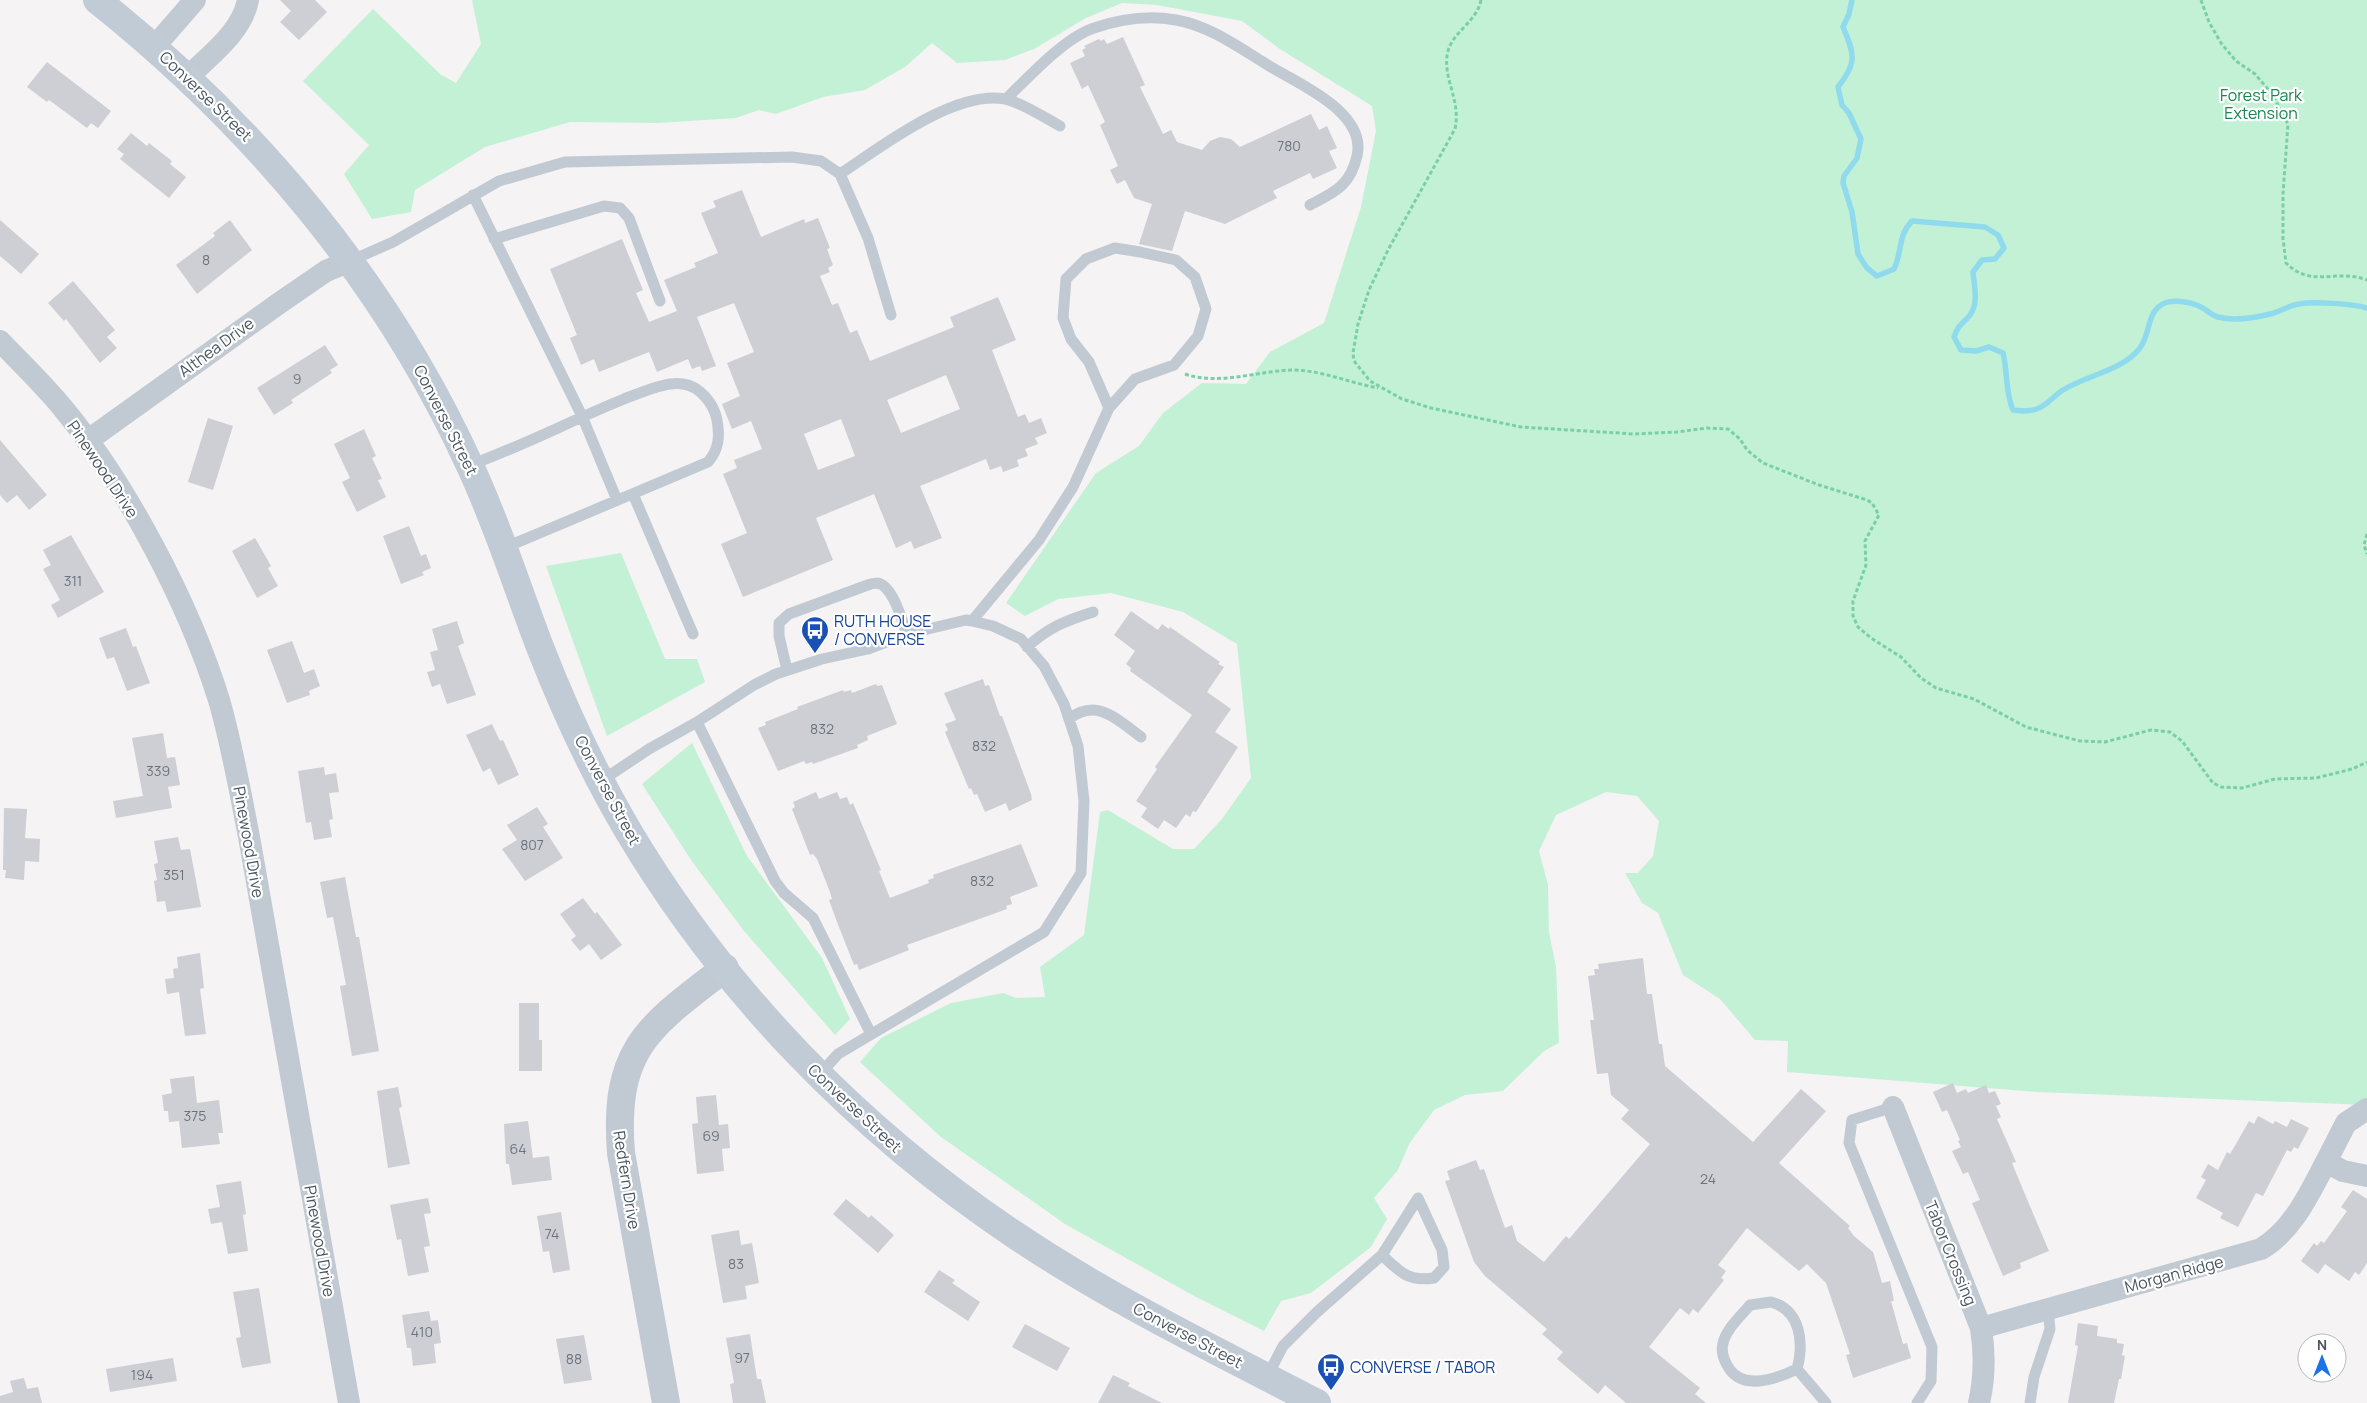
<svg xmlns="http://www.w3.org/2000/svg" width="2367" height="1403" viewBox="0 0 2367 1403" font-family="Manrope,sans-serif">
	<style>
		.green { fill: #c3f1d5 }
		.lines { fill: none; stroke-linecap: round; stroke-linejoin: round }
		.stream { stroke: #90daee; stroke-width: 5.5 }
		.building { fill: #cdcfd5; fill-rule: evenodd }
		.path { stroke: #7ad0a6; stroke-width: 3; stroke-dasharray: 4 2.5; stroke-linecap: butt }
		.service { stroke: #c1cad2; stroke-width: 11 }
		.minor { stroke: #c1cad2; stroke-width: 22 }
		.tertiary { stroke: #c1cad2; stroke-width: 28 }
		.secondary { stroke: #c1cbd6; stroke-width: 28 }
		.labels { text-anchor: middle; stroke-width: 4.5; stroke-linejoin: round; paint-order: stroke }
		.number-label { font-size: 14px; fill: #6b747e }
		.park-label { font-size: 16px; fill: #17864f; stroke: #fff }
		.street-label { font-size: 16px; fill: #4a5661; stroke: #fff }
		.transit-label { font-size: 16px; fill: #164399; stroke: #fff; text-anchor: start }
	</style>
	<rect width="100%" height="100%" fill="#f5f3f3"/>
	<path class="green" d="M472,0H2367V1105L2037,1092L1787,1072L1788,1041L1755,1040L1720,999L1683,975L1658,913L1642,903L1625,873H1638L1653,856L1659,821L1637,796L1606,792L1556,815L1539,851L1548,885L1549,932L1556,967L1559,1043L1544,1051L1503,1091L1465,1095L1434,1110L1409,1144L1398,1170L1374,1198L1387,1219L1371,1247L1311,1293L1281,1301L1264,1331L1194,1296L1065,1224L941,1137L860,1062L881,1038L951,1003L1003,993L1016,998L1045,997L1040,967L1084,935L1100,812L1108,810L1173,849H1194L1222,819L1251,778L1237,644L1183,612L1111,593L1058,599L1025,616L1006,603L1096,473L1139,446L1163,413L1202,383L1246,384L1270,352L1324,323L1361,207L1376,131L1372,106L1280,49L1242,21L1157,5L1122,3L1086,18L1034,49L1005,60L957,63L932,43L905,67L865,90L823,97L776,114L759,110L736,118L658,123L570,122L485,147L415,190L411,212L372,219L344,174L369,145L303,81L373,9L440,74L456,83L481,44Z
		M621,553L665,659H697L705,682L607,736L546,566Z
		M692,743L747,856L822,958L850,1019L835,1035L744,931L691,860L642,784Z"/>
	<g class="lines">
		<path class="stream" d="M1852,0L1849,14L1843,27C1855,55 1857,63 1838,87L1842,105L1849,113L1861,139L1857,158L1844,176L1843,183L1852,212L1858,254L1867,268L1877,276L1894,269C1903,250 1897,237 1912,221L1985,227L1998,235L2004,248L1995,259L1982,260L1973,272C1974,285 1979,303 1970,315C1962,325 1959,323 1954,337L1961,350L1976,351L1989,347L2003,353C2008,373 2005,392 2013,410C2023,411 2030,412 2039,408C2048,404 2055,395 2063,390C2087,375 2122,371 2140,348C2150,335 2147,314 2161,305C2171,298 2191,302 2201,307C2207,310 2211,315 2218,317C2233,321 2254,318 2270,314C2280,312 2289,305 2299,304C2312,301 2354,304 2367,308"/>
	</g>
	<path class="building" d="M280,0H315L327,12L299,40L280,22L291,11Z
		M1123,37L1145,85L1140,87L1163,134L1171,130L1177,142L1202,150L1210,141L1220,137L1231,139L1240,147L1311,114L1319,130L1327,126L1337,148L1329,151L1337,168L1313,179L1310,173L1273,191L1277,198L1225,224L1185,211L1172,251L1139,244L1152,204L1134,198L1125,180L1117,184L1110,170L1118,166L1100,125L1105,122L1088,85L1082,89L1070,63L1085,56L1082,50L1086,48L1084,46L1099,39L1101,41L1104,39L1107,44Z
		M47,62L111,111L98,128L91,123L87,128L49,100L47,102L27,87Z
		M131,133L147,146L149,143L172,161L170,164L186,177L169,198L120,159L124,154L117,149Z
		M742,190L761,237L804,219L805,223L818,218L830,248L827,249L833,265L828,268L830,272L820,276L832,305L838,303L850,333L857,330L870,361L954,327L950,317L998,297L1016,340L992,350L1018,417L1025,414L1029,423L1041,418L1047,433L1035,438L1038,444L1025,449L1028,456L1017,460L1019,466L1003,472L1001,466L990,470L986,459L920,486L942,538L914,549L911,541L896,548L874,494L816,518L833,560L743,597L721,544L747,533L723,474L737,468L734,460L762,449L751,421L732,429L722,404L740,396L727,363L754,352L734,303L697,317L716,366L702,371L700,366L692,369L688,359L657,372L649,352L599,372L594,359L581,365L570,338L577,335L550,269L622,239L643,290L636,293L649,322L677,311L664,280L696,267L694,263L718,253L701,213L716,207L713,201ZM946,375L960,409L901,433L887,400ZM841,419L855,456L818,470L804,434Z
		M0,220L39,254L21,274L0,256Z
		M230,220L252,250L197,294L176,265L215,236L213,233Z
		M73,281L115,330L107,337L117,348L100,363L66,319L64,321L48,303Z
		M325,345L338,365L330,370L332,373L291,400L293,403L274,415L257,388Z
		M208,418L233,426L213,490L188,482Z
		M364,429L376,456L372,458L382,479L378,480L386,497L357,512L342,482L350,478L334,444Z
		M0,440L47,495L29,510L17,495L7,503L0,495Z
		M409,526L421,556L426,554L431,568L422,572L424,575L401,584L383,536Z
		M71,535L104,592L58,618L51,605L60,600L43,569L51,565L43,550Z
		M255,538L271,566L268,568L278,586L257,598L232,551Z
		M1131,611L1158,630L1162,624L1169,629L1170,627L1220,662L1218,664L1224,667L1207,692L1231,709L1215,732L1238,747L1196,812L1193,811L1190,817L1186,814L1176,828L1164,820L1158,829L1141,817L1147,808L1136,801L1157,769L1155,767L1192,715L1130,671L1131,668L1126,664L1135,651L1114,635Z
		M457,621L464,643L458,646L476,695L447,704L440,684L432,687L427,672L435,670L430,652L438,650L432,629Z
		M126,628L133,647L136,646L150,683L127,691L114,657L107,659L99,638Z
		M292,641L304,673L314,669L320,686L309,691L310,695L287,703L267,650Z
		M983,679L985,686L989,685L1000,716H1002L1031,794L1032,800L1009,811L1006,803L985,812L977,794L974,795L971,788L969,789L945,732L948,730L945,724L956,720L944,693Z
		M876,684L877,686L882,685L897,724L867,736L868,740L857,745L858,748L813,764L812,762L806,764L804,761L778,771L758,728L766,725L765,722L798,709L797,707L843,690L844,692L851,690L852,693Z
		M492,724L500,741L503,740L519,775L498,785L490,768L483,772L466,735Z
		M163,733L167,758L175,757L180,785L168,787L172,808L116,818L113,801L143,796L132,738Z
		M324,767L325,775L336,773L339,792L329,793L333,819L329,820L332,837L314,840L311,822L306,823L298,771Z
		M816,792L819,799L837,792L840,799L847,797L850,805L853,803L881,870L879,871L890,898L929,883L928,880L934,878L933,875L1021,844L1038,886L1010,897L1012,904L1006,906L1007,909L907,945L909,950L859,970L857,964L854,965L837,922L829,900L832,899L830,892L817,859L813,854L810,855L792,809L795,807L793,802Z
		M537,807L548,824L543,827L563,858L525,881L502,849L517,840L507,825Z
		M4,808L27,809L25,838L40,839L39,862L25,861L24,880L5,878L6,870H3Z
		M178,837L181,850L190,849L201,907L167,912L165,901L157,902L154,881L157,880L154,864L158,863L154,841Z
		M345,877L356,937H359L379,1051L352,1056L340,986L346,985L333,917L327,918L320,882Z
		M583,898L595,914L597,912L622,945L601,960L589,944L580,951L571,940L576,936L560,914Z
		M200,953L204,988L200,989L206,1034L185,1036L179,992L167,994L165,979L174,978L173,969L178,968L177,957Z
		M1643,958L1647,994H1652L1659,1044H1662L1665,1066L1753,1142L1801,1089L1826,1111L1779,1163L1850,1226L1848,1228L1854,1236L1873,1252L1882,1283L1890,1281L1894,1301H1891L1903,1344L1907,1343L1911,1358L1853,1378L1846,1355L1850,1354L1826,1283L1807,1264L1799,1271L1747,1228L1718,1265L1726,1271L1721,1278L1724,1280L1698,1313L1693,1309L1689,1315L1680,1308L1649,1347L1700,1388L1695,1394L1706,1403H1626L1605,1385L1598,1394L1557,1359L1563,1352L1542,1334L1547,1329L1485,1276L1474,1262L1445,1181L1450,1180L1447,1171L1476,1160L1480,1170L1484,1169L1505,1228L1512,1225L1517,1241L1544,1262L1566,1236L1569,1239L1650,1144L1621,1119L1629,1110L1611,1095L1608,1073L1597,1074L1590,1020H1594L1588,976L1595,975L1594,969H1599L1598,964Z
		M519,1003H539V1040H542V1071H519Z
		M194,1076L197,1103L219,1100L223,1133H218L220,1144L182,1148L179,1121L169,1122L168,1111H164L162,1095L172,1093L170,1079Z
		M1953,1083L1957,1093L1966,1089L1968,1093L1986,1085L1989,1093L1995,1091L2001,1104L1996,1106L2001,1117L1997,1119L2016,1162L2012,1163L2024,1192L2049,1251L2020,1263L2021,1268L2003,1276L1972,1203L1980,1200L1968,1172L1963,1174L1952,1151L1961,1147L1958,1141L1960,1140L1947,1110L1942,1112L1933,1092Z
		M398,1087L402,1107L399,1108L410,1164L388,1168L377,1091Z
		M716,1095L719,1125L728,1124L730,1148L722,1149L724,1171L697,1174L692,1124L698,1123L696,1097Z
		M2258,1116L2273,1124L2275,1121L2287,1127L2291,1119L2309,1128L2298,1149L2294,1147L2291,1152L2287,1150L2263,1196L2256,1193L2238,1227L2220,1218L2223,1213L2196,1198L2206,1180L2201,1177L2208,1164L2218,1170L2227,1152L2230,1154L2236,1144L2249,1121L2254,1124Z
		M528,1121L533,1158L549,1156L552,1180L512,1185L509,1164H506L504,1124Z
		M241,1181L246,1214L243,1215L248,1251L228,1254L222,1222L211,1224L208,1209L220,1207L216,1185Z
		M2353,1190L2367,1199V1263L2359,1275L2355,1272L2349,1281L2325,1264L2318,1274L2301,1261L2314,1243L2317,1246L2321,1241L2324,1243L2347,1211L2341,1207Z
		M428,1198L431,1213L424,1214L430,1246L424,1247L429,1272L408,1276L401,1239L397,1240L390,1205Z
		M846,1199L869,1218L871,1215L894,1235L878,1253L833,1214Z
		M561,1212L570,1270L553,1273L549,1251L543,1252L537,1216Z
		M739,1230L741,1245L752,1243L759,1283L745,1286L747,1299L723,1303L711,1235Z
		M939,1270L955,1280L952,1283L980,1302L968,1321L924,1292Z
		M259,1288L271,1363L242,1368L236,1338L241,1337L233,1292Z
		M429,1311L431,1321L438,1320L441,1343L434,1344L436,1363L413,1366L411,1348H407L402,1315Z
		M2078,1323L2098,1326L2097,1336L2117,1339V1343L2124,1344L2122,1355L2125,1356L2121,1379H2119L2114,1403H2068L2078,1346L2075,1345Z
		M1025,1324L1070,1348L1057,1371L1012,1347Z
		M750,1334L757,1379H761L766,1403H733L730,1384L734,1383L726,1338Z
		M584,1335L592,1380L564,1384L556,1339Z
		M173,1358L177,1381L110,1392L106,1369Z
		M1113,1375L1130,1383L1128,1386L1162,1403H1098Z
		M24,1378L27,1389L38,1387L42,1403H0V1396L13,1392L10,1381Z"/>
	<g class="lines">
		<path class="path" d="M1481,0C1477,23 1450,32 1447,56C1444,81 1461,101 1455,129L1388,250L1369,290L1358,324L1353,353L1354,361L1370,381L1402,399L1431,408L1521,427L1634,434L1677,432L1707,428L1728,429L1740,439L1747,450L1763,463L1819,485L1867,500L1872,503L1879,515L1865,541L1866,565L1853,601V616L1858,627L1871,638L1901,657L1921,678L1936,688L1974,699L2026,727L2080,741L2105,742L2151,730L2170,732L2182,741L2213,783L2221,787L2242,788L2275,779L2316,778L2352,769L2367,762
			M2201,0L2209,22L2221,43L2236,61L2255,74L2272,94L2288,124L2283,194V239L2286,263C2312,289 2337,268 2367,280
			M1185,374C1220,386 1260,370 1295,370C1323,371 1351,383 1378,388
			M2367,534L2364,545L2367,554"/>
		<path class="service" d="M1006,99C1029,77 1064,38 1094,28C1120,19 1149,15 1176,20C1211,26 1241,49 1271,67C1301,85 1367,113 1357,156C1350,186 1335,192 1310,205
			M840,174C881,147 954,90 1005,99C1021,102 1045,118 1060,126
			M473,195L582,416L617,500
			M494,239L604,206L620,208L629,218L660,301
			M350,261L393,242L499,181L565,162L792,157L821,161L840,174L868,238L891,315
			M470,465C523,446 572,420 624,399C640,393 666,381 683,384C700,386 714,404 717,420C720,437 719,449 708,462L504,548
			M633,494L693,634
			M1027,647C1049,627 1065,621 1093,612
			M787,670L779,636V623L789,614L865,586C868,585 873,583 877,583C893,585 902,621 907,634
			M1069,719C1097,697 1118,720 1141,737
			M697,722L775,881L784,893L813,918L871,1034
			M601,781L649,749L697,722L754,685L776,674L822,659L868,649L907,634L966,620L972,621
			M819,1075L838,1054L1044,932L1081,873L1084,801L1078,746L1064,704L1044,666L1021,639L993,626L972,621L1039,540L1073,487L1109,408L1135,379L1174,365L1198,336L1206,309L1195,277L1176,260L1140,252L1115,248L1086,259L1066,279L1063,318L1071,339L1089,362L1109,408
			M1893,1107L1852,1120L1849,1143L1932,1347L1931,1381L1917,1403
			M1771,1302C1801,1310 1804,1343 1797,1369C1776,1379 1741,1392 1727,1365C1723,1358 1721,1351 1723,1343C1727,1328 1740,1317 1750,1305Z
			M1797,1369L1826,1403
			M1267,1377L1283,1346L1317,1312L1382,1255C1400,1272 1408,1282 1434,1278L1444,1267L1442,1250L1418,1198L1382,1255
			M2030,1403L2034,1377L2050,1329L2048,1309"/>
		<path class="minor" d="M155,46L195,0
			M188,77C210,55 242,32 248,0
			M0,341C21,363 43,384 62,407C127,485 189,604 219,700C232,745 240,791 249,837L349,1403
			M87,441L278,304L326,271L350,261
			M1893,1107L1981,1328C1985,1354 1985,1377 1979,1403
			M2367,1109L2346,1123L2326,1162L2343,1171L2367,1176
			M1981,1328L2261,1249C2293,1230 2309,1194 2326,1162"/>
		<path class="tertiary" d="M666,1403L621,1153C613,1048 648,1027 725,968"/>
		<path class="secondary" d="M97,0C255,126 387,283 471,468C498,526 517,587 540,647C564,709 593,771 627,829C723,991 858,1130 1015,1235C1110,1299 1215,1350 1317,1403"/>
	</g>
	<defs>
		<g id="bus-pin" transform="scale(1.4375)"><path d="M0 17L-7.5 6A9.5 9.5 0 1 1 7.5 6Z" fill="#1a4fb4" stroke="#fff"/><path d="M-5-6H5V4H4V6H2V4H-2V6H-4V4H-5ZM-3.5-4V0h7V-4ZM-3.5 1.2v1.5H-2V1.2ZM2 1.2v1.5H3.5V1.2Z" fill="#fff"/></g>
	</defs>
	<g fill-rule="evenodd">
		<use href="#bus-pin" x="815" y="630"/>
		<use href="#bus-pin" x="1331" y="1367"/>
	</g>
	<g class="labels">
		<g class="number-label">
			<text x="1289" y="151">780</text>
			<text x="206" y="265">8</text>
			<text x="297" y="384">9</text>
			<text x="73" y="586">311</text>
			<text x="822" y="734">832</text>
			<text x="984" y="751">832</text>
			<text x="158" y="776">339</text>
			<text x="532" y="850">807</text>
			<text x="174" y="880">351</text>
			<text x="982" y="886">832</text>
			<text x="195" y="1121">375</text>
			<text x="711" y="1141">69</text>
			<text x="518" y="1154">64</text>
			<text x="1708" y="1184">24</text>
			<text x="552" y="1239">74</text>
			<text x="736" y="1269">83</text>
			<text x="422" y="1337">410</text>
			<text x="742" y="1363">97</text>
			<text x="574" y="1364">88</text>
			<text x="142" y="1380">194</text>
		</g>
		<g class="park-label">
			<text x="2261" y="101">Forest Park<tspan x="2261" dy="18">Extension</tspan></text>
		</g>
		<g class="street-label">
			<text transform="translate(206 96) rotate(44)" y="6">Converse Street</text>
			<text transform="translate(216 347) rotate(-36)" y="6">Althea Drive</text>
			<text transform="translate(446 420) rotate(63)" y="6">Converse Street</text>
			<text transform="translate(103 469) rotate(56)" y="6">Pinewood Drive</text>
			<text transform="translate(608 790) rotate(62)" y="6">Converse Street</text>
			<text transform="translate(249 842) rotate(80)" y="6">Pinewood Drive</text>
			<text transform="translate(855 1108) rotate(43)" y="6">Converse Street</text>
			<text transform="translate(627 1180) rotate(81)" y="6">Redfern Drive</text>
			<text transform="translate(320 1241) rotate(80)" y="6">Pinewood Drive</text>
			<text transform="translate(1951 1253) rotate(68)" y="6">Tabor Crossing</text>
			<text transform="translate(2174 1274) rotate(-15)" y="6">Morgan Ridge</text>
			<text transform="translate(1188 1335) rotate(28)" y="6">Converse Street</text>
		</g>
		<g class="transit-label">
			<text x="834" y="627">RUTH HOUSE<tspan x="834" dy="18">/ CONVERSE</tspan></text>
			<text x="1350" y="1373">CONVERSE / TABOR</text>
		</g>
	</g>
	<g transform="translate(2322 1358)"><circle r="24" fill="#ffffff" stroke="#b7bbc0"/>
	<path d="M0-4L9 19L0 12L-9 19Z" fill="#1a73e8"/>
	<text y="-8" font-size="14" font-weight="bold" text-anchor="middle" fill="#4a5661">N</text>
	</g>
</svg>
